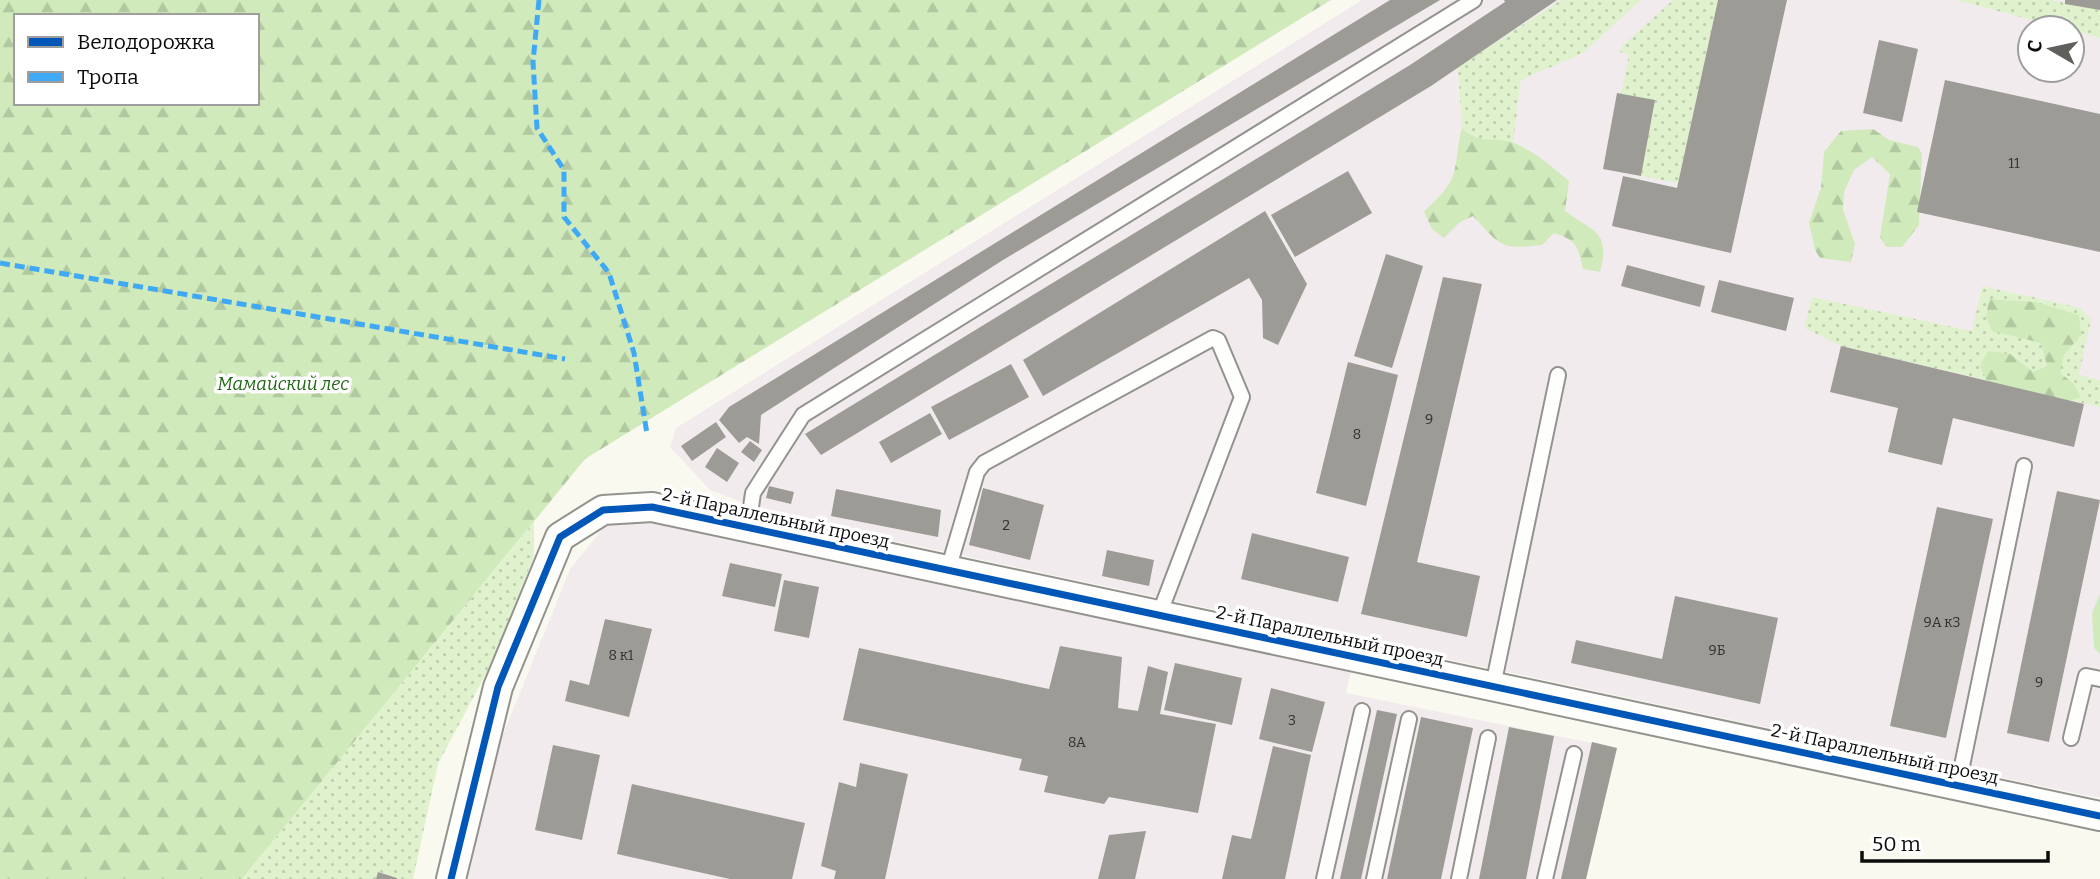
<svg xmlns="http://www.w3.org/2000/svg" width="2100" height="879" viewBox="0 0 2100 879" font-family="Bitter,serif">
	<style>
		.industrial { fill: #f2ebed; fill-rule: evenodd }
		.grass { fill: url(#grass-dots) }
		.forest { fill: url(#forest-firs); fill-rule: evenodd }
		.building { fill: #9c9b95 }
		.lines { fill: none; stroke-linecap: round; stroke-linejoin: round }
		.lane-casing { stroke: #93938e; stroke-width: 18 }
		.street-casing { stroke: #93938e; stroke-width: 32 }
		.lane { stroke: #fefefd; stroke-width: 14 }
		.street { stroke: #fefefd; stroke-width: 28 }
		.quiet { stroke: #3fa9f5; stroke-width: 5; stroke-dasharray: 10 5; stroke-linecap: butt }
		.cycleway-casing { stroke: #fff; stroke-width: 11 }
		.cycleway { stroke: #0057b8; stroke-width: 7 }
		.labels { text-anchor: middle; stroke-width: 7; stroke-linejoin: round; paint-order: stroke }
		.number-label { font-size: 14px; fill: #30302e }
		.park-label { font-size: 18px; font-style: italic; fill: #226718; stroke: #fff }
		.street-label { font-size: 18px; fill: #0c0c0c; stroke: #fff }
	</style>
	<defs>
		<pattern id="grass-dots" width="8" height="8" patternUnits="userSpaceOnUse" patternTransform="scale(1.75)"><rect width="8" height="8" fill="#e0f2cd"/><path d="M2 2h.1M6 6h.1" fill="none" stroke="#bfceaf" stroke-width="1.8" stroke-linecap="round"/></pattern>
		<pattern id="forest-firs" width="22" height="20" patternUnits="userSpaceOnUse" patternTransform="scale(1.75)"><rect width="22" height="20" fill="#d0eabb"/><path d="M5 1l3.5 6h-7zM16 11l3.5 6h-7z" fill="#b1c8a0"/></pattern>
	</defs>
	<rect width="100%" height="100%" fill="#faf9ef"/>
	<path class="industrial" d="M1362,0H2100V797L2088,796L781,517L710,490L670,447L676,428ZM2030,28H2072V70H2030Z
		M642,520L1351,670L1346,693L1617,748L1586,879H468L498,747L570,569L609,521Z"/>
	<path class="grass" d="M1561,0H1641L1583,53L1521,80L1513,143L1472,137L1462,128L1458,67Z
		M1673,0H1718L1678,183L1641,176L1655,101L1621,94L1629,55L1620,52L1623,45Z
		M1956,0H2051L2100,10V38L2072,30V28H2062Z
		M1982,286L2081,308L2091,320L2079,375L2100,380V407L1841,346L1804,328L1812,297L1972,331Z
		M534,522V556L490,666L438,764L413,879H399L379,872L376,879H242Z"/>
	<path class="forest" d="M0,0H1331L585,459L242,879H0ZM16,16H257V103H16Z
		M1462,128C1479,145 1494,136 1514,143C1534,151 1553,167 1569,181L1565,211C1594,232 1611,232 1600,272L1583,269C1578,247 1577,240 1554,233L1542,245C1500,250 1501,246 1473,216L1460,222L1444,238L1432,229L1424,212C1431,204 1441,196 1447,187C1459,171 1456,147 1462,128Z
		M1873,129L1889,140L1918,147L1922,154L1919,225L1902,247H1886L1880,237L1890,174L1872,157L1854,170L1844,192L1843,210L1855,244L1851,262L1820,258L1815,250L1809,223L1821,188L1824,152L1841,131Z
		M1989,299L2035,302L2079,315L2081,335L2064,355L2060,373L2074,384L2081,397L2038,411L1991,391L1980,366L1988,351L2010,354L2033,372L2047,366L2041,343L1992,331L1986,317Z
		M2100,594V654L2094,648L2092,613Z"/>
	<path class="building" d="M1390,0H1440L1003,260L761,415L759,444L747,437L739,443L719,420L729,407Z
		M1504,0H1557L1431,86L821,455L805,434L1410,65L1505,2Z
		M1718,0H1787L1731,253L1612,226L1623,176L1677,188Z
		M2065,0H2100V10L2065,4Z
		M1879,40L1918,49L1902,122L1863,113Z
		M1945,80L2100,114V252L1917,212Z
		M1617,93L1655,100L1641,176L1603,169Z
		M1348,171L1372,213L1295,257L1271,215Z
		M1265,211L1307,284L1278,345L1263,338L1262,300L1249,278L1043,396L1023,360Z
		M1386,254L1423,266L1392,368L1354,356Z
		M1627,265L1705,286L1700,307L1621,286Z
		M1443,277L1482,284L1417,562L1480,576L1467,637L1361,614Z
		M1719,280L1794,298L1786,331L1711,312Z
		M1841,346L2084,404L2074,447L1953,418L1942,465L1888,452L1898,408L1830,392Z
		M1348,362L1398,375L1366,506L1316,493Z
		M1011,364L1029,397L949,440L931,407Z
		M930,413L942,434L891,463L879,442Z
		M716,422L726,437L692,461L681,446Z
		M750,441L762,450L754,462L741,452Z
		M717,448L739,463L727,482L705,467Z
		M769,486L794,492L791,504L766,498Z
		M983,488L1044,505L1030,560L969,545Z
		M836,489L941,510L938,537L831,516Z
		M2057,491L2100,500L2049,742L2007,733Z
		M1937,507L1993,519L1946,738L1890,726Z
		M1252,533L1349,557L1338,602L1241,579Z
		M1107,550L1154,560L1149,586L1102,576Z
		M730,563L782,574L775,607L722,596Z
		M784,580L819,587L809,638L774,631Z
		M1675,596L1778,618L1760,704L1571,663L1576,640L1662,659Z
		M605,619L652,629L629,717L565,701L570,680L589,685Z
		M1060,646L1122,657L1118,708L1138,711L1148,666L1168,672L1160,714L1216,724L1198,813L1109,797L1104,804L1044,792L1048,776L1019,770L1022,759L843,720L859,648L1049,689Z
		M1175,663L1242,678L1232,725L1164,710Z
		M1271,688L1325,702L1312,752L1259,739Z
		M1377,710L1397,714L1361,879H1340Z
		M1421,717L1473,728L1441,879H1387Z
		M1509,727L1554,736L1526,879H1479Z
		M1592,742L1617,748L1586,879H1561Z
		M553,745L600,755L582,840L535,830Z
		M1273,746L1311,755L1285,879H1222L1232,835L1251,839Z
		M860,763L908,774L885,879H834L836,871L821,866L839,782L856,787Z
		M632,784L805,823L792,879H730L617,854Z
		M1146,831L1135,879H1098L1109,835Z
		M378,872L397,878V879H376Z"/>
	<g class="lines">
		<g class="lane-casing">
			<path id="lane" d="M748,528L753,493L803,415L1474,0
				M948,570L977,472L984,463L1213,338L1218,340L1242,397L1159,615
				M1493,686L1558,375
				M2071,738L2086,676L2100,679
				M1958,785L2024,466
				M1324,879L1362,711
				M1374,879L1409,719
				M1459,879L1488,738
				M1545,879L1574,754"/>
		</g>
		<g class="street-casing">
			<path id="street" d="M451,879L498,687L560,537L603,510L652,507L2100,816"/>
		</g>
		<use href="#lane" class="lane"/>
		<use href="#street" class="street"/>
		<path class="quiet" d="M539,0L533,62L537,128L564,170V217L609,273L634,353L647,434
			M0,263L565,359"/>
		<g class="cycleway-casing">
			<path id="cycleway" d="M451,879L498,687L560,537L603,510L652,507L2100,816"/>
		</g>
		<use href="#cycleway" class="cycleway"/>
	</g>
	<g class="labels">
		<g class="number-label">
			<text x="2014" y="168">11</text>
			<text x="1429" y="424">9</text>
			<text x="1357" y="439">8</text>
			<text x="1006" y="530">2</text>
			<text x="1942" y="627">9А к3</text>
			<text x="1717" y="655">9Б</text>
			<text x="621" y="660">8 к1</text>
			<text x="2039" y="687">9</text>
			<text x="1292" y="725">3</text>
			<text x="1077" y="747">8А</text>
		</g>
		<g class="park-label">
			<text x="283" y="390">Мамайский лес</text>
		</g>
		<g class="street-label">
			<text transform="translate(776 518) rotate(12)" y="6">2-й Параллельный проезд</text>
			<text transform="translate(1330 636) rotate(12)" y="6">2-й Параллельный проезд</text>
			<text transform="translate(1885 754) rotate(12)" y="6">2-й Параллельный проезд</text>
		</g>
	</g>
	<rect x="14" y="14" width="245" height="91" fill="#ffffff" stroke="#9e9e9e" stroke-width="2"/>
	<rect x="28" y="37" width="35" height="10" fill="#0057b8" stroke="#9e9e9e" stroke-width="2"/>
	<text x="77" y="49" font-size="21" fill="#0c0c0c">Велодорожка</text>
	<rect x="28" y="72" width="35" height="10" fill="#3fa9f5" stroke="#9e9e9e" stroke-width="2"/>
	<text x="77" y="84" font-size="21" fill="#0c0c0c">Тропа</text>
	<g transform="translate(2051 49) rotate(279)"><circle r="33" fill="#ffffff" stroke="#9e9e9e" stroke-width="2"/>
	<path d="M0-5L12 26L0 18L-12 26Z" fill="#5f5f5b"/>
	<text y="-10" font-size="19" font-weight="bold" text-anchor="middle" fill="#0c0c0c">С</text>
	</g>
	<path d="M1862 851v10h186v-10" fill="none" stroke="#0c0c0c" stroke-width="3.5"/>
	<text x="1872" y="851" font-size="21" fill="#0c0c0c" stroke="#ffffff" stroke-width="5" paint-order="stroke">50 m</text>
</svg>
